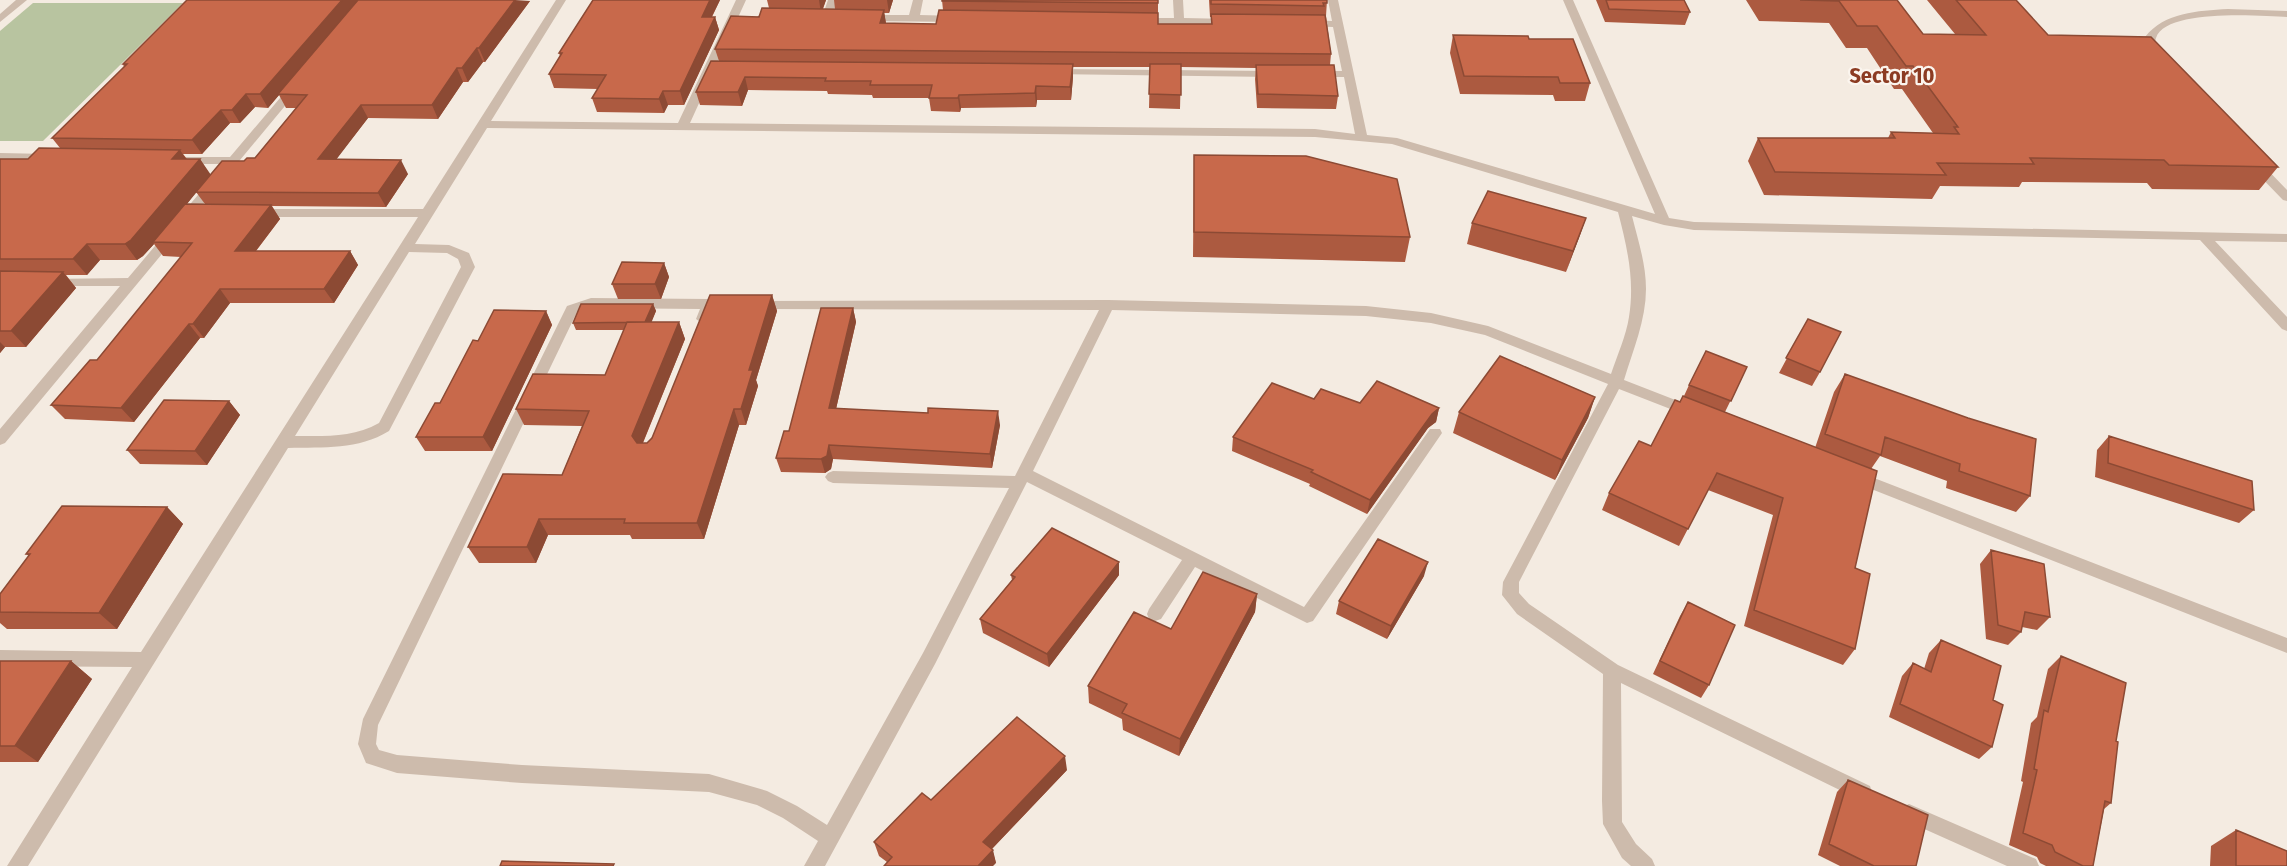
<svg xmlns="http://www.w3.org/2000/svg" width="2287" height="866" viewBox="0 0 2287 866" font-family="'Fira Sans Condensed',sans-serif">
	<style>
		.green { fill: #b8c4a0 }
		.lines { fill: none; stroke-linecap: round; stroke-linejoin: round }
		.minor { fill: #cdbbac; fill-rule: evenodd }
		.wall { fill: #ac5a40; fill-rule: evenodd }
		.shaded-wall { fill: #8c4a34 }
		.building { fill: #c8694b; stroke: #8c4a34; stroke-width: 1.5 }
		.labels { text-anchor: middle; stroke-width: 4.5; stroke-linejoin: round; paint-order: stroke }
		.far-district-label { font-size: 22px; font-weight: bold; fill: #8c3b22; stroke: #fbf5ee }
	</style>
	<rect width="100%" height="100%" fill="#f4ebe1"/>
	<path class="green" d="M33,3H183L43,141H0V31Z"/>
	<g class="lines">
		<path class="minor" d="M16,0H27L0,22V14Z
			M556,0H566L491,121L678,123L736,0H746L690,123L1315,129L1355,134L1344,77H1315L1309,74L1315,71H1342L1333,27L1306,26L1301,23L1306,20L1332,21L1328,0H1338L1367,135L1397,138L1655,214L1563,0H1573L1669,218L1694,222L2287,234V242L2215,241L2287,317V331L2282,329L2200,240L1694,230L1664,225L1632,216C1638,240 1646,264 1646,289C1646,320 1633,350 1624,380L1696,408L1698,412L1696,416L1691,417L1619,389L1519,582V593L1529,604L1618,665L1870,786L1872,792L1870,798L1863,801L1856,798L1621,683L1622,822L1636,844L1652,859L1655,866H1631L1622,858L1603,824L1602,801L1603,674L1517,614L1502,595L1503,582L1608,384L1485,335L1431,323L1366,316L1112,310L1033,471L1304,607L1430,429H1440L1442,433L1313,621L1307,623L1195,567L1161,619L1155,621L1149,619L1147,614L1149,609L1182,560L1027,482L935,664L825,866H804L818,841L783,818L757,805L709,792L522,783L397,773L366,763L358,744L363,719L567,306L591,298L709,299L716,304L708,322L703,324L696,319L700,309L592,308L577,312L378,725L376,744L379,750L397,755L522,765L709,774L767,791L797,806L827,825L923,653L1009,488L833,483L828,481L825,477L828,473L833,471L1015,476L1099,310L754,309L749,307L747,304L749,301L1108,300L1366,306L1431,313L1488,326L1611,374C1617,356 1626,336 1629,317C1635,280 1627,247 1618,212L1392,144L1315,137L487,128L415,244L449,245L469,253L475,267L389,431C358,450 324,447 288,448L28,866H7L132,667L0,666V650L141,652L418,217H256L250,213L256,209H423ZM409,252L447,253L458,259L461,267L379,423C353,438 324,436 295,436Z
			M828,0H838L832,17L827,20L822,17Z
			M913,0H923L920,15L958,16L963,19L958,22L865,21L860,18L865,15H909Z
			M1173,0H1183L1184,18L1231,19L1236,22L1231,25L1138,24L1133,21L1138,18H1174Z
			M2228,9L2287,11V17C2262,16 2166,8 2156,38C2154,43 2157,51 2155,56H2147L2145,37C2165,12 2197,11 2228,9Z
			M1054,69L1276,71L1282,74L1276,77L1050,74V70Z
			M295,84L299,85V89L5,443L0,445V429L120,286H51L46,285L44,282L46,279L128,278L224,164H180L174,160L176,157H230L291,85Z
			M0,153L48,154L54,158L48,162L0,161Z
			M2256,161L2260,162L2287,190V201L2283,200L2252,168V162Z
			M1856,471L2287,638V653L1851,481L1848,477L1851,473Z
			M1909,804L2036,859L2039,866H2007L1902,819L1899,813L1902,807Z"/>
	</g>
	<path class="wall" d="M593,0H720L712,17H715L719,30L684,105H668L664,113L597,112L592,98L598,89L554,88L549,74L560,56L559,53Z
		M767,0H826L823,9H835L834,0H893L889,13H884L886,23L936,24L943,10L942,0H1158V24H1211V17H1210L1209,0H1327L1326,16L1331,54L1330,65L1338,96L1336,109L1257,108L1255,79L1256,68L1181,67L1180,109L1149,108L1150,67H1073V77L1071,100H1037L1036,107L961,108L960,112L931,111L929,98H873L872,95L828,94L827,91L748,90L742,106L700,105L696,92L719,61L715,49L769,8Z
		M1596,0H1684L1690,12L1685,25L1605,22Z
		M1746,0H1897L1923,34H1955L1927,0H2016L2048,35L2278,167L2259,190L2152,189L2147,183L2022,182L2019,187L1940,186L1932,199L1764,195L1748,161L1758,138H1888L1891,132L1933,133L1902,89H1894L1867,48H1846L1829,23L1759,21Z
		M530,1L485,62H483L468,82H463L438,119L368,118L336,159L408,174L386,207L272,206L280,219L256,251H350L358,265L334,303H230L204,338H200L134,422L65,419L51,405L97,360L181,257L163,256L154,244L143,256L137,260H100L87,275H66L76,288L26,347H5L0,353V159H28L60,148L52,138L124,67L123,64ZM279,95L286,108H296L255,158L244,161L210,175L200,159H187L183,154H202L230,123H240L255,107L268,108ZM196,192L205,204H187Z
		M1453,35L1529,39L1590,83L1585,101H1555L1553,95L1460,94L1450,53Z
		M1194,155L1410,237L1405,262L1193,257Z
		M1586,218L1566,272L1467,244L1472,223Z
		M664,263L669,277L661,299H618L612,284Z
		M772,295L777,311L756,380L758,386L746,425H739L704,539H632L630,535H548L536,563H479L468,547L562,475L582,426L524,425L516,409L605,375L624,330H576L573,323L653,304L656,311L651,322H679L685,339L643,443H647Z
		M853,308L856,322L836,409L1000,425L992,468L833,459L831,469L825,473L781,472L776,458Z
		M546,311L552,325L492,451H425L416,437L440,403L478,341Z
		M1808,319L1820,372L1812,386L1779,373Z
		M1747,367L1725,412L1815,448L1834,392L1845,374L2030,496L2016,512L1946,488L1947,481L1880,456L1871,469L1855,568V649L1843,665L1744,626L1773,515L1708,490L1679,546L1602,510L1609,493L1651,446L1684,396L1689,385Z
		M1595,397L1588,418L1555,480L1453,433L1459,412Z
		M229,401L240,415L207,465L140,464L127,450Z
		M1360,403L1439,408L1436,422L1428,428L1367,514L1309,486L1310,484L1232,451L1233,437Z
		M2109,436L2254,510L2239,523L2095,477L2097,450Z
		M167,507L183,524L117,629H7L0,623V594L29,556L26,554Z
		M1991,550L2050,617L2037,630L2022,627L2021,632L2008,645L1986,639L1980,564Z
		M1011,575H1119L1049,667L983,633L980,619L1012,580Z
		M1424,576L1387,639L1336,614L1339,601Z
		M1257,594L1255,612L1179,756L1123,730L1122,719L1089,703L1088,686L1171,629Z
		M1688,602L1709,685L1701,698L1653,674L1680,616Z
		M1941,640L1993,700L1992,747L1979,759L1889,717L1902,676L1913,663L1924,669L1929,653Z
		M2061,656L2116,741L2111,803L2104,809L2093,866H2046L2040,863L2037,857L2009,845L2023,782L2021,781L2031,723L2037,717L2048,669Z
		M0,661H71L92,679L38,762H0Z
		M1067,770L992,849L996,863L887,862L879,856L874,842L931,800Z
		M1848,780L1916,866H1840L1818,855L1837,792Z
		M2236,830L2287,866H2210L2211,846Z"/>
	<path class="shaded-wall" d="M342,0H360L268,108L260,94Z
		M515,0L530,1L485,62L479,48Z
		M710,0H720L705,30L702,17Z
		M819,0H826L821,13Z
		M887,0H893L889,13Z
		M884,10L886,24L880,23Z
		M715,17L719,30L684,105L680,91Z
		M477,48L483,62L468,82L462,68Z
		M1073,64V77L1071,100L1070,87Z
		M457,68L463,82L438,119L432,105Z
		M745,77L748,90L742,106L738,92Z
		M1036,86L1037,100L1036,107L1035,93Z
		M663,91L668,105L664,113L659,99Z
		M246,94L255,107L240,123L232,110Z
		M959,95L961,108L960,112L958,98Z
		M361,105L368,118L326,173L318,159Z
		M221,110L230,123L202,154L192,140Z
		M180,150L191,166L172,159Z
		M200,159L211,175L155,242H153L154,244L143,256L137,260L125,244Z
		M401,160L408,174L386,207L378,193Z
		M271,205L280,219L245,265L235,251Z
		M1586,218L1579,238L1566,272L1573,251Z
		M87,244L100,260L87,275L73,259Z
		M350,251L358,265L334,303L324,289Z
		M664,263L669,277L661,299L655,284Z
		M63,272L76,288L26,347L11,331Z
		M220,289L230,303L204,338L193,324Z
		M772,295L777,311L756,380L758,386L746,425L741,409L749,370Z
		M653,304L656,311L648,331L645,323Z
		M853,308L856,322L833,422L829,408Z
		M546,311L552,325L492,451L483,437Z
		M679,322L685,339L639,452L632,436Z
		M189,324L200,338L134,422L121,408Z
		M0,342L5,347L0,353Z
		M1595,397L1588,418L1555,480L1562,460Z
		M229,401L240,415L207,465L195,451Z
		M1439,408L1436,422L1428,428L1367,514L1370,500L1432,414Z
		M734,409L739,425L704,539L697,523Z
		M998,411L1000,425L992,468L990,454Z
		M829,445L833,459L831,469L825,473L821,459Z
		M167,507L183,524L117,629L99,613Z
		M539,519L548,535L536,563L527,547Z
		M1119,562V575L1049,667L1047,654Z
		M1428,562L1424,576L1387,639L1391,626Z
		M1257,594L1255,612L1179,756L1180,739Z
		M71,661L92,679L38,762L15,746Z
		M1065,756L1067,770L986,855L983,842Z
		M993,850L996,863L993,866H978Z"/>
	<path class="building" d="M187,0H342L260,94H246L232,110H221L192,140L52,138L127,64H123Z
		M358,0H515L479,48H477L462,68H457L432,105H361L318,159L401,160L378,193L196,192L222,161H244L247,158H255L307,95L278,94Z
		M593,0H710L702,17H715L680,91H663L659,99L592,98L606,75L549,74L562,53H559Z
		M942,0H1158V3L942,1Z
		M1211,0H1327V3H1323L1324,6L1211,4Z
		M1606,0H1684L1690,12L1609,9Z
		M1800,0H1897L1923,34L1986,35L1956,0H2016L2048,35L2151,37L2278,167L2169,165L2164,160L2030,158L2034,164L1937,163L1946,175L1775,172L1758,138H1895L1891,132L1959,134L1954,127H1958L1913,66H1906L1877,26H1857L1839,1Z
		M762,8L884,10L880,23L936,24L939,10L1158,13V24H1212L1211,14L1325,15L1331,54L715,49L731,16L759,17Z
		M1453,35L1528,36L1529,39H1573L1590,83H1560L1558,77L1464,76Z
		M711,61L1073,64L1070,87L1036,86L1035,93L959,95L958,98H929L932,85H870L871,81H825L826,78L745,77L738,92H696Z
		M1150,64H1181V95L1149,94Z
		M1256,65H1334L1338,96L1258,94Z
		M39,148L180,150L172,159H200L131,240L125,244H87L73,259H0V159H28Z
		M1194,155L1306,156L1397,179L1410,237L1194,232Z
		M1488,191L1586,218L1573,251L1472,223Z
		M185,204L271,205L235,251H350L324,289H220L193,324H189L121,408L51,405L90,360H97L192,243L153,242Z
		M622,262L664,263L655,284H612Z
		M0,271L63,272L11,331H0Z
		M710,295H772L749,370H753L741,409H734L697,523H624L625,519H539L527,547H468L503,474L562,475L589,411L516,409L533,374L605,375L627,322H679L632,436L637,443H647L652,438Z
		M581,304H653L645,322L573,323Z
		M821,308H853L829,408L928,413V408L998,411L990,454L829,445L827,456L821,459L776,458L784,431H789Z
		M494,310L546,311L483,437H416L435,403H440L473,340L478,341Z
		M1808,319L1841,332L1820,372L1786,358Z
		M1706,351L1747,367L1731,401L1689,385Z
		M1500,356L1595,397L1562,460L1459,412Z
		M1845,374L1968,418L2036,439L2030,496L1959,471L1960,464L1885,437L1881,455L1825,434Z
		M1377,381L1439,408L1432,414L1370,500L1311,472L1313,470L1233,437L1272,383L1314,399L1321,389L1360,403Z
		M1683,396L1877,471L1855,568L1870,574L1855,649L1754,610L1783,498L1717,473L1688,529L1609,493L1639,441L1651,446L1675,400L1680,402Z
		M164,400L229,401L195,451L127,450Z
		M2109,436L2252,481L2254,510L2108,463Z
		M62,506L167,507L99,613L0,612V594L30,554H26Z
		M1052,528L1119,562L1047,654L980,619L1015,577L1011,575Z
		M1378,539L1428,562L1391,626L1339,601Z
		M1991,550L2044,564L2050,617L2025,612L2021,632L1998,625Z
		M1203,572L1257,594L1180,739L1122,713L1127,704L1088,686L1134,612L1171,629Z
		M1688,602L1735,625L1709,685L1660,661Z
		M1941,640L2001,666L1993,700L2003,705L1992,747L1900,704L1913,663L1931,672Z
		M2061,656L2126,683L2116,741L2118,742L2111,803L2105,801L2093,866H2083L2055,852L2052,845L2023,833L2037,770L2034,769L2044,710L2048,712Z
		M0,661H71L15,746H0Z
		M1017,717L1065,756L983,842L993,850L978,866H884L892,857L874,842L922,793L931,800Z
		M1848,780L1928,815L1916,866H1874L1829,844Z
		M2236,830L2287,851V866H2236Z
		M502,861L614,864L613,866H500Z"/>
	<g class="labels">
		<g class="far-district-label">
			<text x="1892" y="83">Sector 10</text>
		</g>
	</g>
</svg>
